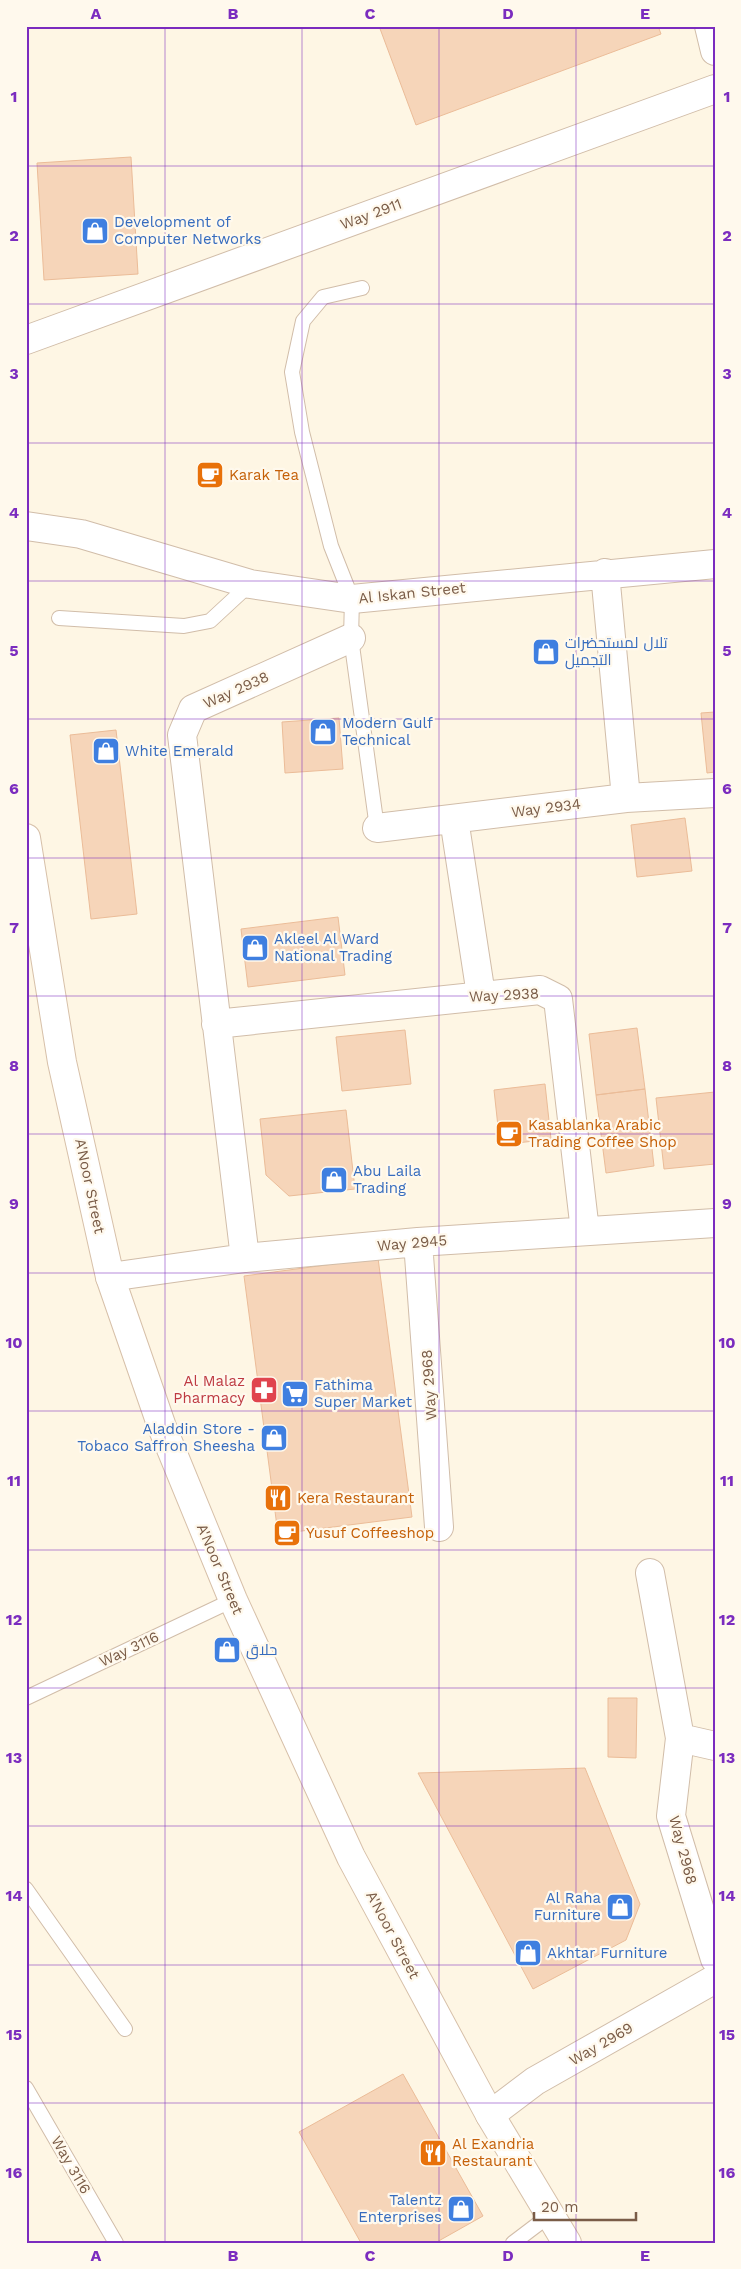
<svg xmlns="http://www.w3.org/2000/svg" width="741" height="2269" viewBox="0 0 741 2269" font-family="'Work Sans',Cairo,sans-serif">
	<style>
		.building { fill: #f6d5b9; stroke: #ebbc98 }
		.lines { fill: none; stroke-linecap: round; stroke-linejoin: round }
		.lane-casing { stroke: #d1bda9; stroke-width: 16 }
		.street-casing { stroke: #d1bda9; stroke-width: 30 }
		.secondary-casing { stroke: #d7c0a9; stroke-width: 30 }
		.lane { stroke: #fff; stroke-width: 14 }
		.street { stroke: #fff; stroke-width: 28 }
		.secondary { stroke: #fff; stroke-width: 28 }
		.grid { fill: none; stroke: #7b2cbf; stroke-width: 1; stroke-opacity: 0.55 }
		.labels { text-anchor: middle; stroke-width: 4.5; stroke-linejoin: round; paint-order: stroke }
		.street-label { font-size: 15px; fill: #7a5c47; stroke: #fff9ed }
		.shop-label { font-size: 15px; fill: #366cbe; stroke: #fff9ed; text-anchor: start }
		.food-label { font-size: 15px; fill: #c56008; stroke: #fff9ed; text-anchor: start }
		.health-label { font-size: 15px; fill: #be3a42; stroke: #fff9ed; text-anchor: end }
		.neatline { fill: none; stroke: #7b2cbf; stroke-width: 2 }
		.grid-label { font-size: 16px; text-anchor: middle; font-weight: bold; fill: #7b2cbf }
	</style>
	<rect width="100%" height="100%" fill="#fef6e4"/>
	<path class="building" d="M379,26H658L661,34L416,125Z
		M131,157L138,274L44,280L37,163Z
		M715,712V772L707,773L701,713Z
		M339,718L343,769L285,773L282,722Z
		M116,730L137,914L91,919L70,735Z
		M685,818L692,871L637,877L631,825Z
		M338,917L345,975L248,987L241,929Z
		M637,1028L645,1089L596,1095L589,1034Z
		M405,1030L411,1084L342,1091L336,1037Z
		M545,1084L551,1139L500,1145L494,1090Z
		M645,1089L654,1166L606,1173L596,1095Z
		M715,1092V1164L664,1169L656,1098Z
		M346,1110L355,1189L289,1196L266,1175L260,1119Z
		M378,1258L412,1517L278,1534L244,1276Z
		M608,1698H637L636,1758L608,1757Z
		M585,1768L640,1904L626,1940L533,1989L418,1773Z
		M403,2074L483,2216L435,2243H361L299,2132Z"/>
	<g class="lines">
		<g class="lane-casing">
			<path id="lane" d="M362,288L323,297L303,321L292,372L302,432L331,546L352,599L351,638L377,828
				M59,618L184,626L210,621L250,584
				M26,1698L233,1600
				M26,1889L125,2029
				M26,2088L116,2243
				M513,2243L550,2215"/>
		</g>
		<g class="street-casing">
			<path id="street" d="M709,26L715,51
				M26,340L715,89
				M26,526L81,534L250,584L352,599L715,564
				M605,573L626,798
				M454,819L481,995
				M377,828L626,798L715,793
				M216,1024L540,990L558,999L585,1231
				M418,1242L439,1527
				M245,1258L182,735L193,709L351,638
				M110,1277L245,1258L418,1242L715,1223
				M650,1573L680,1738L671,1816L715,1959
				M680,1738L715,1746
				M490,2115L535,2081L715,1979"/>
		</g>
		<g class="secondary-casing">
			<path id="secondary" d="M26,838L62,1062L110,1277L162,1427L233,1600L351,1857L490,2115L567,2243"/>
		</g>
		<use href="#lane" class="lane"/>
		<use href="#street" class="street"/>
		<use href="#secondary" class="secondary"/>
	</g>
	<path class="grid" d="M165,26V2243M302,26V2243M439,26V2243M576,26V2243M26,166H715M26,304H715M26,443H715M26,581H715M26,719H715M26,858H715M26,996H715M26,1134H715M26,1273H715M26,1411H715M26,1550H715M26,1688H715M26,1826H715M26,1965H715M26,2103H715"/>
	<defs>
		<g id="shop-square" transform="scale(1.4375)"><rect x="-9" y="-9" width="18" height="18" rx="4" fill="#3f7fe0" stroke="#fff9ed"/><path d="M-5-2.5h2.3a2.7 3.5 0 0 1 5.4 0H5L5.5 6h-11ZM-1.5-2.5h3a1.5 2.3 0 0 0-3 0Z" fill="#fff"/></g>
		<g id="cafe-square" transform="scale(1.4375)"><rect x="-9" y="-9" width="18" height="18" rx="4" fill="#e8710a" stroke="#fff9ed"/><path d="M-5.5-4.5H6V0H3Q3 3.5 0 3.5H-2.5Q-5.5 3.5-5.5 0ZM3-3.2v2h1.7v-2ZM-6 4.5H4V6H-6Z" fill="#fff"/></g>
		<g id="pharmacy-square" transform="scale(1.4375)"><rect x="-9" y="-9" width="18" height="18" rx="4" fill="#e0444e" stroke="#fff9ed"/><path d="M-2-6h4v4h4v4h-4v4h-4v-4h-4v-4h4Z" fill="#fff"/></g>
		<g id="supermarket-square" transform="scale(1.4375)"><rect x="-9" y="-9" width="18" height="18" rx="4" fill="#3f7fe0" stroke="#fff9ed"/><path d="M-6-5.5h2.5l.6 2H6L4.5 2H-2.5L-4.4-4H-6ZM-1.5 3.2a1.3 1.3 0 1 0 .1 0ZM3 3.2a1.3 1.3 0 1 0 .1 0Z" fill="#fff"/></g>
		<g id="restaurant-square" transform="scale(1.4375)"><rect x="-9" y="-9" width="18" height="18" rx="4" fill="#e8710a" stroke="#fff9ed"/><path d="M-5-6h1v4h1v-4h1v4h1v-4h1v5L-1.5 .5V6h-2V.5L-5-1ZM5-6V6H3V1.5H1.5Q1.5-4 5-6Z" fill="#fff"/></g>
	</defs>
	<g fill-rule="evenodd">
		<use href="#shop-square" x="95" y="231"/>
		<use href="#cafe-square" x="210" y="475"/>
		<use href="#shop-square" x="546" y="652"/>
		<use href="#shop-square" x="323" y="732"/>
		<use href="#shop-square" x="106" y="751"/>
		<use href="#shop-square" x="255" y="948"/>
		<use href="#cafe-square" x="509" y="1134"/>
		<use href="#shop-square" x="334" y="1180"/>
		<use href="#pharmacy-square" x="264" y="1390"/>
		<use href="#supermarket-square" x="295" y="1394"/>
		<use href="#shop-square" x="274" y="1438"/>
		<use href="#restaurant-square" x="278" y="1498"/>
		<use href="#cafe-square" x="287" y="1533"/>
		<use href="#shop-square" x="227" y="1650"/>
		<use href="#shop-square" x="620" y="1907"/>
		<use href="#shop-square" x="528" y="1953"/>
		<use href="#restaurant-square" x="433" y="2153"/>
		<use href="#shop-square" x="461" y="2209"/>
	</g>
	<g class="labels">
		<g class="street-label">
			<text transform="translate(371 214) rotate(-20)" y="5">Way 2911</text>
			<text transform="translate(412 593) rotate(-6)" y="5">Al Iskan Street</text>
			<text transform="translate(236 690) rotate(-24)" y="5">Way 2938</text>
			<text transform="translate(546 808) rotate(-7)" y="5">Way 2934</text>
			<text transform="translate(504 995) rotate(-3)" y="5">Way 2938</text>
			<text transform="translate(90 1186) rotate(78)" y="5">A'Noor Street</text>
			<text transform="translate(412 1243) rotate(-5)" y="5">Way 2945</text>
			<text transform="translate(429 1385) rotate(-94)" y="5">Way 2968</text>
			<text transform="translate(220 1569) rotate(67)" y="5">A'Noor Street</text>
			<text transform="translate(129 1649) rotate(-25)" y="5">Way 3116</text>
			<text transform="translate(683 1850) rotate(75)" y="5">Way 2968</text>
			<text transform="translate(393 1935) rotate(62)" y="5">A'Noor Street</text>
			<text transform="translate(601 2044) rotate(-30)" y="5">Way 2969</text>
			<text transform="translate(71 2165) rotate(60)" y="5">Way 3116</text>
		</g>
		<g class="shop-label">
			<text x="114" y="227">Development of<tspan x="114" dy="17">Computer Networks</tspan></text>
			<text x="565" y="648">تلال لمستحضرات<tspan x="565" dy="17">التجميل</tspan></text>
			<text x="342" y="728">Modern Gulf<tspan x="342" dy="17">Technical</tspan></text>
			<text x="125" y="756">White Emerald</text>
			<text x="274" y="944">Akleel Al Ward<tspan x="274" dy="17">National Trading</tspan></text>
			<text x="353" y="1176">Abu Laila<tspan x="353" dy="17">Trading</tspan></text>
			<text x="314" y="1390">Fathima<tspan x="314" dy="17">Super Market</tspan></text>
			<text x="255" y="1434" text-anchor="end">Aladdin Store -<tspan x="255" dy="17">Tobaco Saffron Sheesha</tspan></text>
			<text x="246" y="1655">حلاق</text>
			<text x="601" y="1903" text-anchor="end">Al Raha<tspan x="601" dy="17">Furniture</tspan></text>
			<text x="547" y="1958">Akhtar Furniture</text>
			<text x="442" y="2205" text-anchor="end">Talentz<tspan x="442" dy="17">Enterprises</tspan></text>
		</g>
		<g class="food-label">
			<text x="229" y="480">Karak Tea</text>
			<text x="528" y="1130">Kasablanka Arabic<tspan x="528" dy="17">Trading Coffee Shop</tspan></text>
			<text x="297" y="1503">Kera Restaurant</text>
			<text x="306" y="1538">Yusuf Coffeeshop</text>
			<text x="452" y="2149">Al Exandria<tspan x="452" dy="17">Restaurant</tspan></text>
		</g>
		<g class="health-label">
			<text x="245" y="1386">Al Malaz<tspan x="245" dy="17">Pharmacy</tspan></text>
		</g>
	</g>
	<rect width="741" height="2269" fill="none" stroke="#fff9ed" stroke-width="55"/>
	<path d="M534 2212v8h102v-8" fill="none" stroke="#7a5c47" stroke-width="2.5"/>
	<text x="541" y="2212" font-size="15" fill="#7a5c47" stroke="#fff9ed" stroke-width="4" paint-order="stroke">20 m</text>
	<rect x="28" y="28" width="686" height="2214" class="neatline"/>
	<g class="grid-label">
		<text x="96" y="19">A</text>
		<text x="233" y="19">B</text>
		<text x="370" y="19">C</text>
		<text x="508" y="19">D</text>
		<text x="645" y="19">E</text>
		<text x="14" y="102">1</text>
		<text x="727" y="102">1</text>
		<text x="14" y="241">2</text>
		<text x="727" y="241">2</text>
		<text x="14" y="379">3</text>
		<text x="727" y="379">3</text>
		<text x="14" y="518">4</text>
		<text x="727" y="518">4</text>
		<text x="14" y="656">5</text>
		<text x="727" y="656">5</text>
		<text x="14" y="794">6</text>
		<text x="727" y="794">6</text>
		<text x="14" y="933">7</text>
		<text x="727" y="933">7</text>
		<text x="14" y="1071">8</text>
		<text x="727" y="1071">8</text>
		<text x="14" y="1209">9</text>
		<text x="727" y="1209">9</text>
		<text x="14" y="1348">10</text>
		<text x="727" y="1348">10</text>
		<text x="14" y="1486">11</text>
		<text x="727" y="1486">11</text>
		<text x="14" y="1625">12</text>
		<text x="727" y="1625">12</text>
		<text x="14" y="1763">13</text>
		<text x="727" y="1763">13</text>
		<text x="14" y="1901">14</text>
		<text x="727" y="1901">14</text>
		<text x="14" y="2040">15</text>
		<text x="727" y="2040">15</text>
		<text x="14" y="2178">16</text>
		<text x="727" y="2178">16</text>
		<text x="96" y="2261">A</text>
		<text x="233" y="2261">B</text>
		<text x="370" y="2261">C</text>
		<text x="508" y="2261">D</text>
		<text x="645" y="2261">E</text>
	</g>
</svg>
